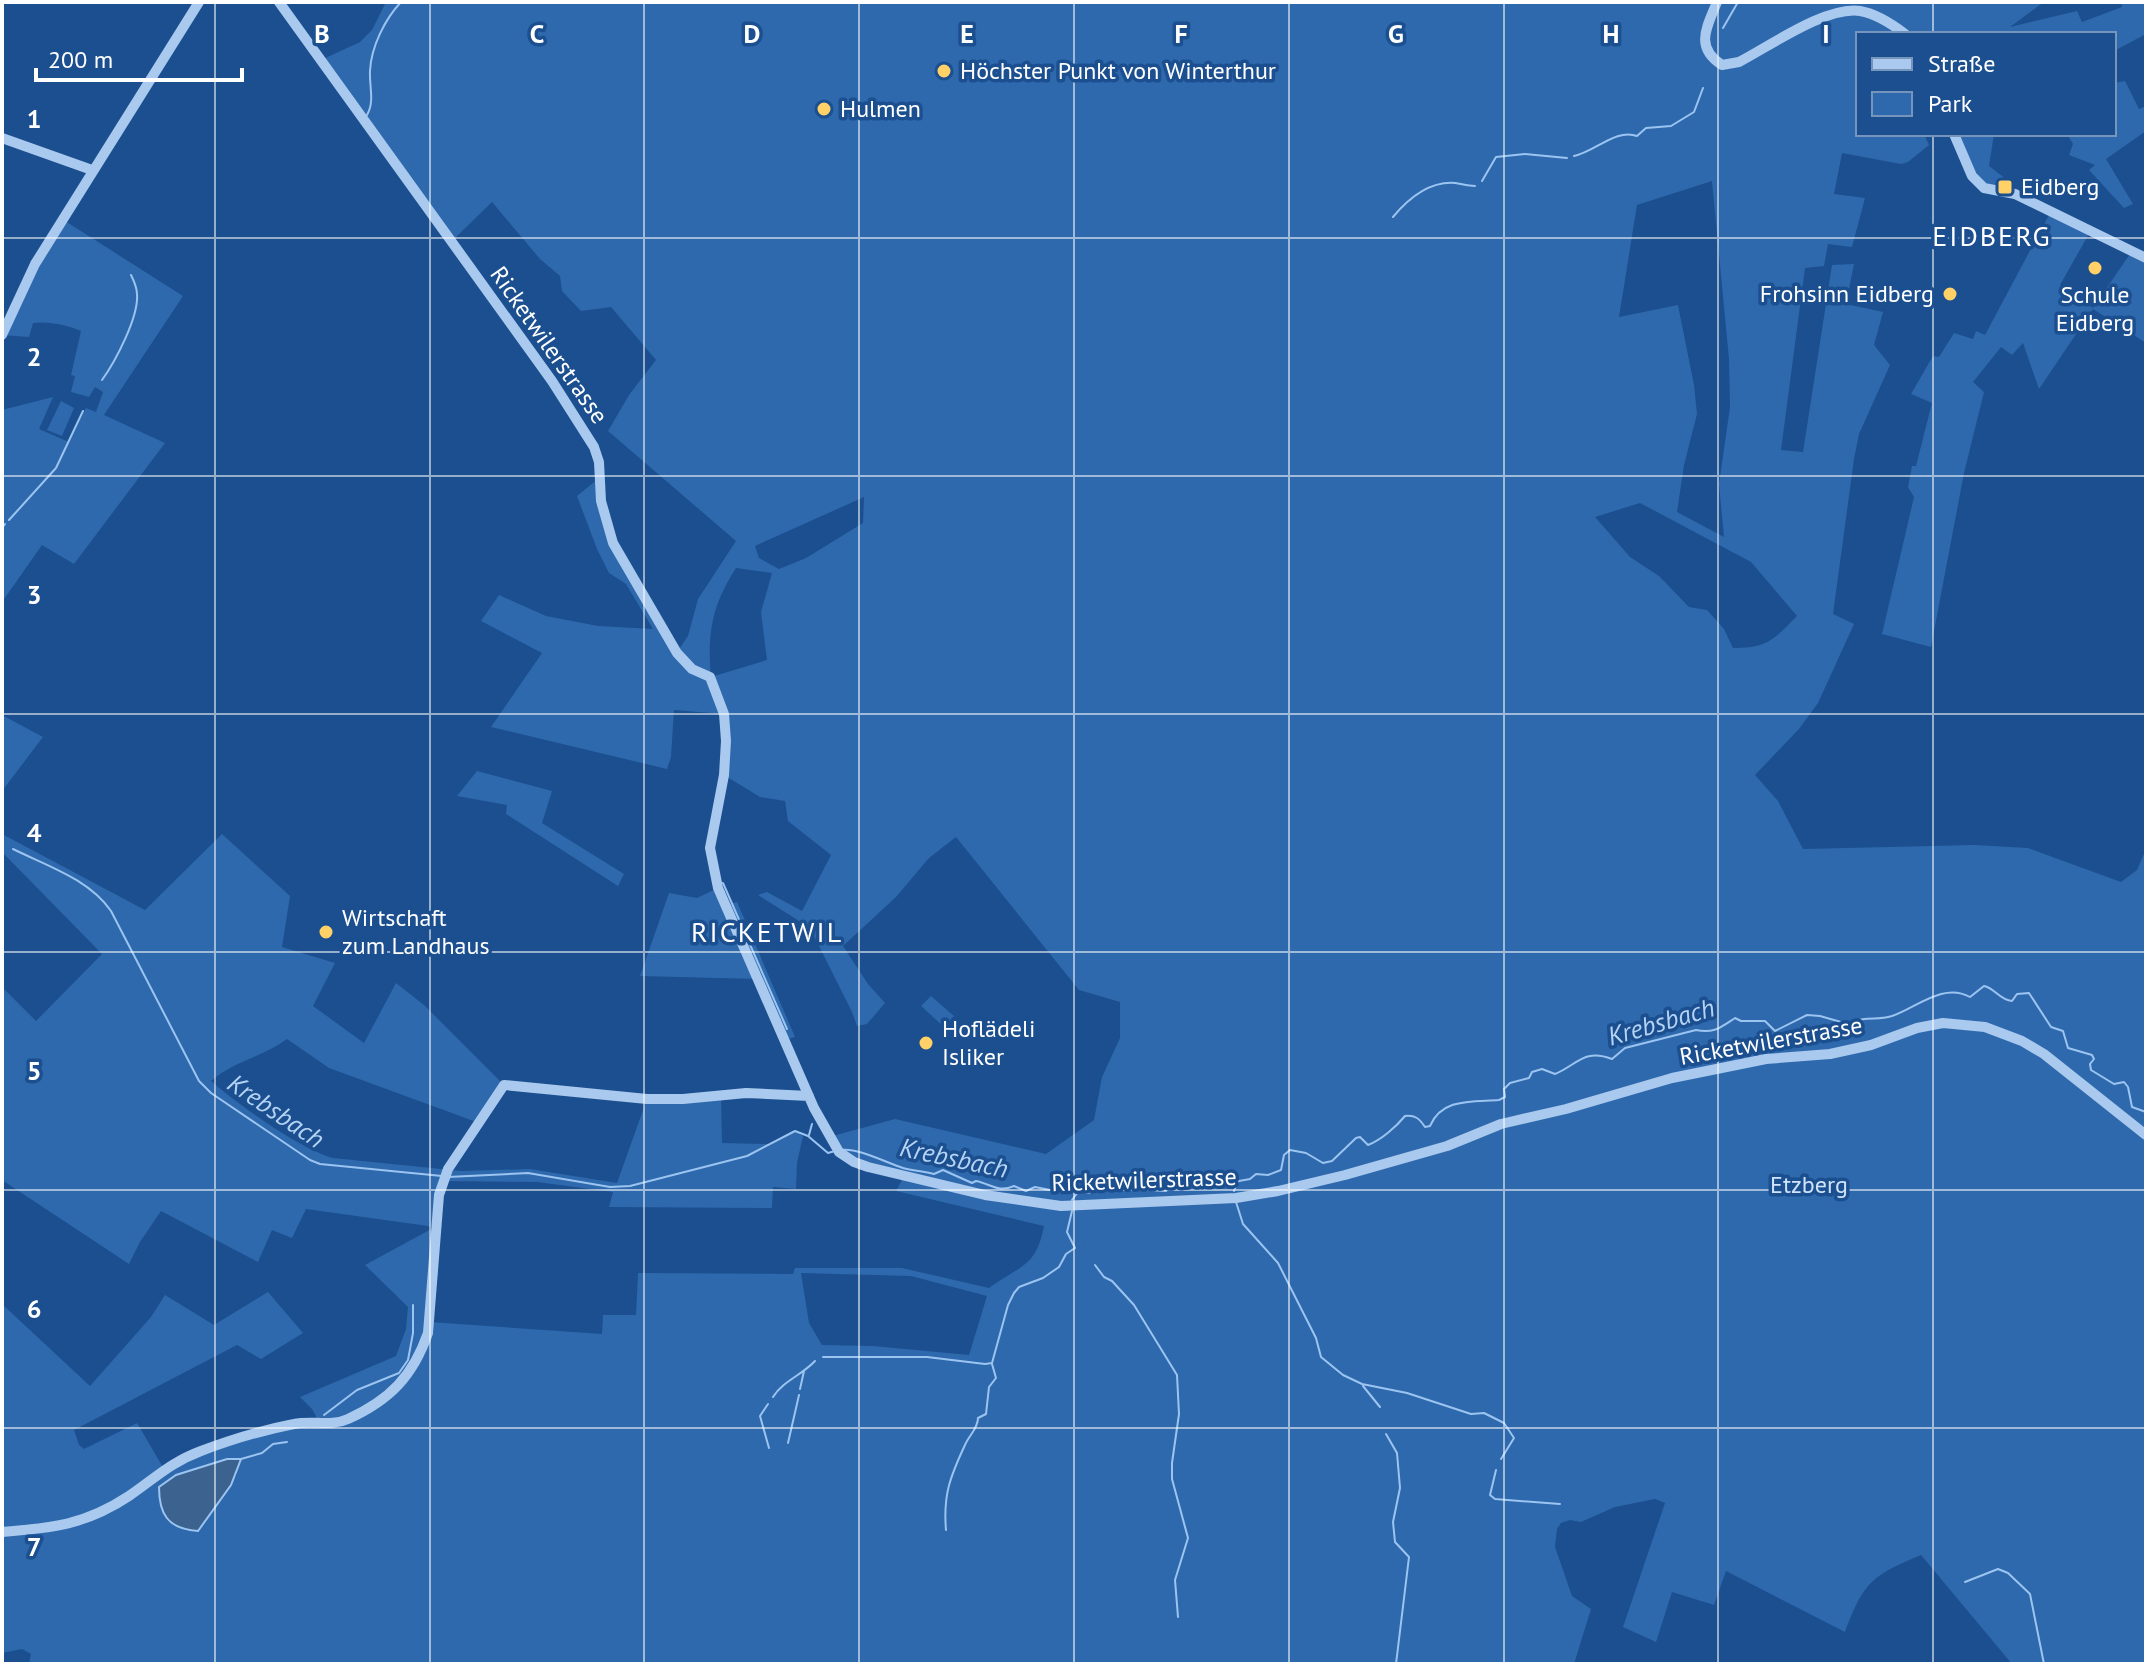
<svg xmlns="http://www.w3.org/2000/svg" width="2148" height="1666" viewBox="0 0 2148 1666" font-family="'PT Sans',sans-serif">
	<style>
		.green { fill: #2e69ad; fill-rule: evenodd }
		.water { fill: #3c6290; stroke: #9cc4f0; stroke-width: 2 }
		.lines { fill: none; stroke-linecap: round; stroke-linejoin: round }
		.stream { stroke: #9cc4f0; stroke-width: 2 }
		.tertiary { stroke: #a9c9ee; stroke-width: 10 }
		.grid { fill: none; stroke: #fff; stroke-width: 2; stroke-opacity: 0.55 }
		.poi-dot { fill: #ffd166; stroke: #1b4f8f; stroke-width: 3 }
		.labels { text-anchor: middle; stroke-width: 7; stroke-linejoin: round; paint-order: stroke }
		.poi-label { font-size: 24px; fill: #fff; stroke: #1b4f8f; text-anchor: start }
		.street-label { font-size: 24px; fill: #fff; stroke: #1b4f8f }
		.park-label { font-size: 24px; fill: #cfe3fa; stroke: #1b4f8f }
		.water-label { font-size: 26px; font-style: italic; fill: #b5d3f5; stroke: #1b4f8f }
		.quarter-label { font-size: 28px; letter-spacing: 2px; fill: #fff; stroke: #1b4f8f }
		.grid-label { font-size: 26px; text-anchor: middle; font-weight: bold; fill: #fff; stroke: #1b4f8f; stroke-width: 7; stroke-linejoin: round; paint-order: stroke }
	</style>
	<rect width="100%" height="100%" fill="#1b4f8f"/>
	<path class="green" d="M386,2H2044L2010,27L2077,11L2082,22L2122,7L2121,2H2146V34L2114,51V34H1858V134H1924L1929,145L1908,162L1901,164L1842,153L1834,194L1865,198L1852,247L1828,244L1824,266L1805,268L1781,450L1803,452L1832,265L1854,264L1846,304L1883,312L1874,345L1890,365L1859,434L1854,459L1833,614L1854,624L1818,703L1799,729L1755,775L1778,801L1803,849L1974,845L2028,848L2121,882L2137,870L2146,849V1664H2012L1921,1555C1871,1576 1864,1582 1845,1632L1726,1571L1714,1605L1672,1592L1656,1642L1623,1627L1665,1503L1655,1499L1615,1507L1581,1522L1570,1520L1561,1523L1557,1529L1555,1547L1572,1596L1591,1609L1574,1664H29L31,1654L22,1649L2,1653V1304L90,1386L151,1317L165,1295L214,1325L268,1292L303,1333L261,1359L237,1345L74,1430L79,1445L84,1449L137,1423L164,1469L227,1442L320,1423L312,1409L300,1397L396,1356L406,1329L408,1307L365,1265L435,1227L306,1209L292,1238L272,1230L258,1262L161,1211L140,1242L129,1264L2,1180V987L36,1021L102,954L2,852V834L145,910L222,834L290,896L282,947L335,963L313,1006L364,1043L396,983L424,1005L504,1085L479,1123L329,1068L287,1039C263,1057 234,1061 211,1081C239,1105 298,1148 333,1158L461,1171L530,1169L617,1183L647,1099L721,1095L722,1143L769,1144L795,1131L803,1136L797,1163L796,1189L773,1187L772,1208L609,1207L613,1192L537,1182L443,1181L429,1322L602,1334L603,1315H636L638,1273L793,1274L795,1268H902L989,1288C1020,1265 1036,1268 1044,1226L896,1191L903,1178L854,1162L829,1137L895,1119L1046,1154L1094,1120L1102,1077L1120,1038V1002L1079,990L956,837L929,858L896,897L843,946L868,984L885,1003L867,1024L857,1026L852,1012L810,928L758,895L767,892L802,911L831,855L788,821L785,801L760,797L724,775V714L674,710L671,757L667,769L491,727L542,653L481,621L499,595L546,616L598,626L653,629L626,584L609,573L597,549L577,496L599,478L605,521L677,652L688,636L698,599L736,541L608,431L629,395L656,360L611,307L581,311L562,291L560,276L540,259L492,202L452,241L321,60L360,42L372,30ZM1712,181L1729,359L1730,407L1719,484L1724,537L1677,512L1684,465L1697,414L1694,385L1678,305L1619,317L1637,205ZM864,497L863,523L806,558L779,569L759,558L755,546ZM1640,503L1751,562L1797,616C1773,640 1768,648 1733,648L1724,629L1707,610L1689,607L1659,576L1630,557L1595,517ZM736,568L772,573L761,612L767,660L711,677C707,634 712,605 736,568ZM801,1273L911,1276L987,1296L969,1355L873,1346L822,1345L809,1323ZM197,1468L237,1474L198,1531C167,1517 161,1522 159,1487L176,1475Z
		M2125,81L2139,109L2146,106V131L2106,159L2133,204L2124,208L2089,170L2095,165L2069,155L2073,144L2067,134H2114V83Z
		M1954,134H1994L1989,166L2006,179L2003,190L1977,182Z
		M2050,213L2090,232L2060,285L2093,308L2132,251L2146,258V343L2093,309L2039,389L2023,343L2012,355L2001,347L1973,382L1984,392L1964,473L1931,647L1882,634L1914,497L1908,487L1912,466H1916L1932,403L1911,394L1933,356L1939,357L1954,333L1973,339L1976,331L1985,335Z
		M62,219L183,296L104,415L165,443L74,564L42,545L2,602V410L53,397L39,429L69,442L86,408L96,412L103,392L95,387L89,397L71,392L75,376L71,375L81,331C67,325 49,321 33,323L29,337L2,335Z
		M61,401L74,408L62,436L47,430Z
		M2,715L43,737L2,791Z
		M477,771L552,791L542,823L624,874L618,886L506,814L507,805L457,796Z
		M718,888L725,905L737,902L795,1037L785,1040L758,979L640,976L669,893L697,898Z
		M931,996L954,1016L944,1027L921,1006Z"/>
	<path class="water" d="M227,1459H241L231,1485L198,1531C167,1529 159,1513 159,1487L176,1475Z"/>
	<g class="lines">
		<path class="stream" d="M1723,28L1738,2
			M367,115C375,101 369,86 370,71C371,47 385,19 401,2
			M1574,156C1595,152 1616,128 1637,136L1646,128L1671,126L1694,112L1703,88
			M1482,181L1496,157L1525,154L1567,158
			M1393,217C1408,199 1429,181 1455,183C1462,184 1468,186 1475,186
			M102,380C115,362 139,317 137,294C137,288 134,281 131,275
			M9,520L56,468L83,411
			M2,528L5,524
			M13,849C47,866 89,879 111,911L199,1081L211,1093L310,1160L320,1164L442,1176
			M723,883L787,1029
			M809,1135L812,1124
			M841,1150C857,1147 887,1163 903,1168C913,1171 923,1171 934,1174L943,1170L972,1183L976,1181C991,1184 998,1193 1014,1186L1026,1191L1035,1187L1050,1190L1064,1187L1088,1193L1115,1182L1127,1181L1149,1190L1166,1191L1177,1179L1184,1175L1191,1179L1190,1186L1195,1189L1207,1182L1216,1188L1224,1179L1239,1181L1250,1179L1256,1174L1268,1175L1281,1170L1284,1155L1290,1150L1306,1153L1323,1163L1332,1161L1356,1138L1360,1137L1368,1145C1381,1140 1396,1127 1405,1116C1415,1115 1419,1118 1425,1127L1430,1126C1442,1098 1471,1102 1499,1100L1505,1097L1504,1089L1510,1083L1529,1078L1532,1072L1542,1069L1555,1074C1577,1065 1584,1048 1612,1059L1625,1048L1696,1030C1714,1034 1721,1027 1735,1018L1741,1021H1765L1775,1031L1807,1015L1820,1016L1848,1024C1868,1015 1875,1021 1892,1016C1916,1008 1943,982 1970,997L1984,986C1995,988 1999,1000 2012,1001L2017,994L2029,993L2051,1027L2063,1031L2068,1048L2092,1055L2094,1059L2090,1064L2091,1070L2114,1084L2124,1082L2128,1087L2132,1107L2146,1112
			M448,1177L528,1173L610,1187L630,1186L747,1156L795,1131L808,1136L828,1153L835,1151
			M1234,1191L1238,1181
			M1072,1200L1078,1192
			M1236,1202L1243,1224L1278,1263L1316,1338L1321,1357L1343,1375L1362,1384L1407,1393L1471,1414L1484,1413L1504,1423L1514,1438L1501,1459
			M1095,1265L1104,1277L1112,1281L1134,1305L1177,1375L1179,1414L1172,1463V1479L1188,1538L1175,1580L1178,1617
			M823,1357H927L985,1364L992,1363L1008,1305L1014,1293L1019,1287L1043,1278L1059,1267L1066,1254L1075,1248L1067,1232L1072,1211
			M1363,1386L1380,1407
			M800,1389L804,1371
			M773,1397C783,1381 802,1375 815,1361
			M768,1404L760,1416L769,1448
			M324,1415L357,1390L399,1373L408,1360L413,1333V1305
			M1386,1434L1397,1453L1400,1488L1393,1522L1395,1542L1409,1557L1396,1664
			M788,1443L799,1395
			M241,1459L262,1453L273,1444L287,1442
			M1496,1470L1490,1495L1495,1499L1560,1504
			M946,1530C943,1495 950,1477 965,1445C969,1435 978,1429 978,1418L986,1414L989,1387L996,1378L992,1364
			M1965,1582L1998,1569L2008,1573L2030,1594L2044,1664"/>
		<path class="tertiary" d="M279,2L552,381L594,447L599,462L601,501L613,543L677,653L692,669L710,677L724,714L726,741L724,775L710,848L718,888L814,1108L839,1152L854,1162L868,1167L985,1195L1061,1206L1236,1198L1278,1191L1345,1175L1447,1146L1501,1124L1566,1109L1672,1078L1766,1059L1830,1054L1871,1045L1917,1028L1943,1023L1985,1027L2022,1041L2044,1054L2146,1135
			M1717,2C1707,27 1694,47 1722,65L1739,62C1770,46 1826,6 1860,11C1877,14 1892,24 1905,34
			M1954,134L1972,176L1984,188L2015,194L2146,258
			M2,138L92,170
			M2,335L35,264L199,2
			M2,1532C53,1528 85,1525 129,1496C154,1479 171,1462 201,1451C230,1440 263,1430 294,1424C312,1420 331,1427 348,1419C390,1400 413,1376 428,1333L439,1195L448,1169L504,1085L647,1099H683L746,1093L809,1096"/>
	</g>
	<path class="grid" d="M215,2V1664M430,2V1664M644,2V1664M859,2V1664M1074,2V1664M1289,2V1664M1504,2V1664M1718,2V1664M1933,2V34M1933,134V1664M2,238H2146M2,476H2146M2,714H2146M2,952H2146M2,1190H2146M2,1428H2146"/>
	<g class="poi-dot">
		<circle cx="944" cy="71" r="8"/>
		<circle cx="824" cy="109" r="8"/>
		<rect x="1997" y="179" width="16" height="16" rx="4"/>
		<circle cx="2095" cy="268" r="8"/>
		<circle cx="1950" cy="294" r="8"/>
		<circle cx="326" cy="932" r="8"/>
		<circle cx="926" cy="1043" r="8"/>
	</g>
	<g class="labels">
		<g class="poi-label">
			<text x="960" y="79">Höchster Punkt von Winterthur</text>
			<text x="840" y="117">Hulmen</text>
			<text x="2021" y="195">Eidberg</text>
			<text x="1934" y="302" text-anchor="end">Frohsinn Eidberg</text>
			<text x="2095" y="303" text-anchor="middle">Schule<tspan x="2095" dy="28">Eidberg</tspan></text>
			<text x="342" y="926">Wirtschaft<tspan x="342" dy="28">zum Landhaus</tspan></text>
			<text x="942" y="1037">Hoflädeli<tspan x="942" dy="28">Isliker</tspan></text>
		</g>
		<g class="street-label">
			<text transform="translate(549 345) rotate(55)" y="8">Ricketwilerstrasse</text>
			<text transform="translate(1771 1041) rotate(-10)" y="8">Ricketwilerstrasse</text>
			<text transform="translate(1144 1180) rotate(-2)" y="8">Ricketwilerstrasse</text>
		</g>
		<g class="park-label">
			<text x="1809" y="1193">Etzberg</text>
		</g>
		<g class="water-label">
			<text transform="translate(1661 1022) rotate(-16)" y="9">Krebsbach</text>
			<text transform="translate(276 1111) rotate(34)" y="9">Krebsbach</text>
			<text transform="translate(954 1158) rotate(12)" y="9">Krebsbach</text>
		</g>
		<g class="quarter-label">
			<text x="1992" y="246">EIDBERG</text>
			<text x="767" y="942">RICKETWIL</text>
		</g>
	</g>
	<g class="grid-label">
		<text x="322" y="43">B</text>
		<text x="537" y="43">C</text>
		<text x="752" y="43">D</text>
		<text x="967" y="43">E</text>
		<text x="1181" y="43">F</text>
		<text x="1396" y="43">G</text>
		<text x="1611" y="43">H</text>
		<text x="1826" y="43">I</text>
		<text x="34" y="128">1</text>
		<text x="34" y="366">2</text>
		<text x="34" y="604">3</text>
		<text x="34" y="842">4</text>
		<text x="34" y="1080">5</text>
		<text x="34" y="1318">6</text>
		<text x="34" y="1556">7</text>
	</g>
	<rect width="2148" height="1666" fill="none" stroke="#ffffff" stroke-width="8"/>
	<rect x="1856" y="32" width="260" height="104" fill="#1b4f8f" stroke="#7695bc" stroke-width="2"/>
	<rect x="1872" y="58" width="40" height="12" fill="#a9c9ee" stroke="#7695bc" stroke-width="2"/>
	<text x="1928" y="72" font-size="24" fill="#ffffff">Straße</text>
	<rect x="1872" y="92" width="40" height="24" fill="#2e69ad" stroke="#7695bc" stroke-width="2"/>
	<text x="1928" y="112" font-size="24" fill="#ffffff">Park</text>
	<path d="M36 68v12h206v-12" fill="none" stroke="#ffffff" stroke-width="4"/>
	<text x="48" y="68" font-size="24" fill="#ffffff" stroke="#1b4f8f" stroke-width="6" paint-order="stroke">200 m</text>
</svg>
